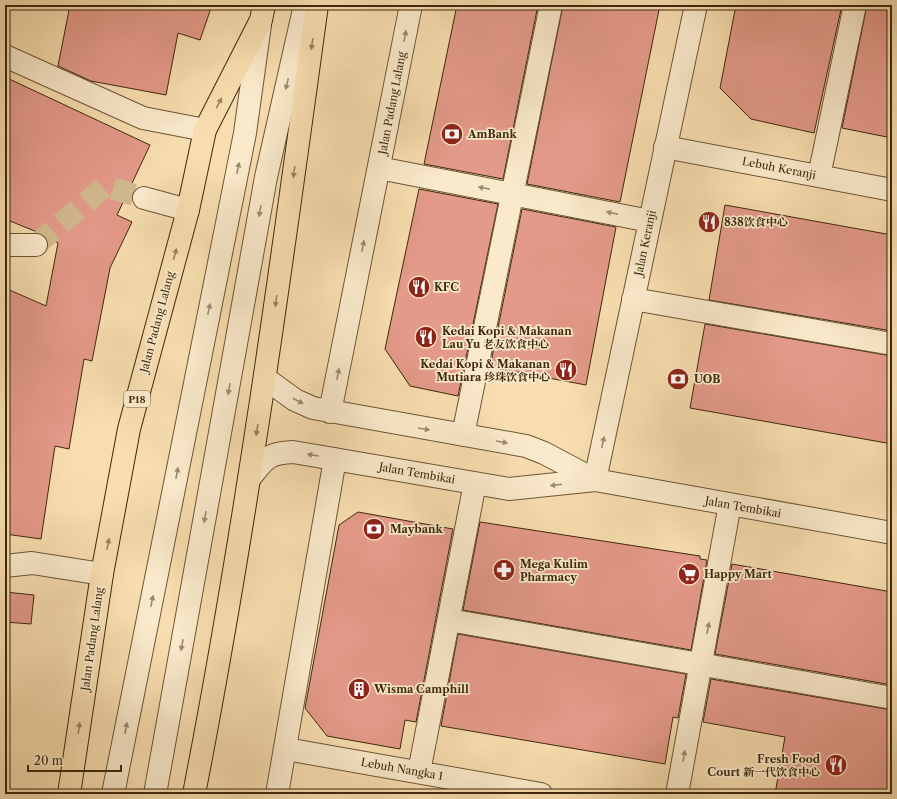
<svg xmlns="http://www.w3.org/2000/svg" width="897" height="799" viewBox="0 0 897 799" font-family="'Libre Caslon Text','Noto Serif SC',serif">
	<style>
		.building { fill: #e49a89; stroke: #3d290c }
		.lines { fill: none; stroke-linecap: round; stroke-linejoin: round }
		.minor-tunnel { stroke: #d2b98e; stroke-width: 22; stroke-dasharray: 22 11; stroke-linecap: butt }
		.minor-casing { stroke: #6c5635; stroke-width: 24 }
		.major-casing { stroke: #3d290c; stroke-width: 24 }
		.minor { stroke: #fae9cb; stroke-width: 22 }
		.major { stroke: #f7ddaf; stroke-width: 22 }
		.oneway { fill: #9c896c }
		.oneway2 { fill: #9a835e }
		.labels { text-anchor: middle; stroke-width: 3.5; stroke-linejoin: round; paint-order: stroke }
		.shield { fill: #fae9cb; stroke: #766345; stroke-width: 1 }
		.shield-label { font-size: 10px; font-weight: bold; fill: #3d290c }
		.street-label { font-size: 11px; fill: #3d290c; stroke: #fae9cb }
		.poi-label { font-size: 11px; font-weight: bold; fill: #3d290c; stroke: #fae9cb; text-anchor: start }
	</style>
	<rect width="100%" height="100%" fill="#f7ddaf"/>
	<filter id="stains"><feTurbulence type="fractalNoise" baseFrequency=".005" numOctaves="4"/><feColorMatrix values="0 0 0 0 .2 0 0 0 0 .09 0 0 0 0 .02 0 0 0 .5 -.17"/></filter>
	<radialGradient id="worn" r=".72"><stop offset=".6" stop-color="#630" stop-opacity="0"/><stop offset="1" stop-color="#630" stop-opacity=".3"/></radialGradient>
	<path class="building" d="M70,5H212L200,40L178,33L166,95L91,81L58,66Z
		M457,5H538L503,179L424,164Z
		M563,5H660L620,202L527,184Z
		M736,5H842L814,133L751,119L720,88Z
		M867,5H892V138L842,128Z
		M5,77L150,145L117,215L132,222L110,268L92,361L84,359L69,449L55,446L41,539L5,534V288L46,306L58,243L42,234L5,219Z
		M419,189L498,204L458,396L410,386L385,349Z
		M725,205L892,235V331L709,300Z
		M522,209L616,227L586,385L490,367Z
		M705,324L892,356V444L690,408Z
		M358,512L453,529L416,722L405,720L400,749L327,736L305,708L339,525Z
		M480,522L700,556V559L707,560L691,650L463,610Z
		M732,564L892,592V685L715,654Z
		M5,592L34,595L31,624L5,622Z
		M458,634L686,674L678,718L673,717L665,764L441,726Z
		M711,679L892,710V794H775L785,737L703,722Z"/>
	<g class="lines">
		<path class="minor-tunnel" d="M36,245L105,186L144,198"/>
		<g class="minor-casing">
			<path id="minor" d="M5,56L143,118L205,130
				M665,147L892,190
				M379,168L650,221
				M819,176L855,5
				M144,198L188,210
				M5,245H36
				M633,299L892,344
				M266,379L295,400L313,408L526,446L544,453L595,480
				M330,412L411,5
				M463,435L551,5
				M249,479C265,459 267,453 293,452L509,489L595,480L892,533
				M595,480L696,5
				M5,566L32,563L102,574
				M449,620L892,698
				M286,749L541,794
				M419,772L475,483
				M113,794L245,133L260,25
				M155,794L266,177L305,5
				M277,794L335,459
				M677,794L730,504"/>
		</g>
		<g class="major-casing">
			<path id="major" d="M69,794L102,574L129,429L188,210L205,130L261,20L264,5
				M194,794C245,532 281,269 317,5"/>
		</g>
		<use href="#minor" class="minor"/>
		<use href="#major" class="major"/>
	</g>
	<defs><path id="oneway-solid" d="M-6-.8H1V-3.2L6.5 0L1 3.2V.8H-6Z"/></defs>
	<g class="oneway">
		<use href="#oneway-solid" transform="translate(405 36) rotate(-79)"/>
		<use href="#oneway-solid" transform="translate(287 84) rotate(103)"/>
		<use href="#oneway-solid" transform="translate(238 168) rotate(-78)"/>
		<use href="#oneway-solid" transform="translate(484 188) rotate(-169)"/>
		<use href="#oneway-solid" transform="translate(260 211) rotate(100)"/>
		<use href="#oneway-solid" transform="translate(612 213) rotate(-169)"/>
		<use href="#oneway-solid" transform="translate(363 246) rotate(-79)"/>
		<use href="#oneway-solid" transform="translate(209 309) rotate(-78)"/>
		<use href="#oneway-solid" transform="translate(338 374) rotate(-79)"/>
		<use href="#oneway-solid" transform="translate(229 389) rotate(100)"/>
		<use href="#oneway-solid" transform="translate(298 401) rotate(28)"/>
		<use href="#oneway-solid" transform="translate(424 429) rotate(10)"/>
		<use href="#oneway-solid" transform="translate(502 442) rotate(10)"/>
		<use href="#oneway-solid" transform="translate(603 442) rotate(-78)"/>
		<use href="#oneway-solid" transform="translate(313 455) rotate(-171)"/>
		<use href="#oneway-solid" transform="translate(177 473) rotate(-79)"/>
		<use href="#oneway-solid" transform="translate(556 485) rotate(173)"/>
		<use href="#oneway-solid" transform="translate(205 517) rotate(100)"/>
		<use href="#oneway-solid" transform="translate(152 601) rotate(-79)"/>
		<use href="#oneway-solid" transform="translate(708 628) rotate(-79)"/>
		<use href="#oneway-solid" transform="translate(182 645) rotate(100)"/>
		<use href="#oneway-solid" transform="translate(126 728) rotate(-79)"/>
		<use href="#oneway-solid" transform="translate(684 756) rotate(-80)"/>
	</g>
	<g class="oneway2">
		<use href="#oneway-solid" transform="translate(312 44) rotate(98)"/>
		<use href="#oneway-solid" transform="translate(219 103) rotate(-63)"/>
		<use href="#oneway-solid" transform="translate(294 172) rotate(98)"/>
		<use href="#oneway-solid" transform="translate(175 254) rotate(-75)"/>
		<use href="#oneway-solid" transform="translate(276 301) rotate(98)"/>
		<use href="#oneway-solid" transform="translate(257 430) rotate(99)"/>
		<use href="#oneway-solid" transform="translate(108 544) rotate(-79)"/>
		<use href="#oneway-solid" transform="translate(79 728) rotate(-82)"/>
	</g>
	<defs>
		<g id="bank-disc" transform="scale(1.15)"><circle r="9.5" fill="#8f2418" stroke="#fae9cb"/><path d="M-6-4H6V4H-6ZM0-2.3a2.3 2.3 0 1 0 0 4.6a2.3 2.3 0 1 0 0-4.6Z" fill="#fff"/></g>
		<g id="restaurant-disc" transform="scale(1.15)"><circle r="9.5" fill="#8f2418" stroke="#fae9cb"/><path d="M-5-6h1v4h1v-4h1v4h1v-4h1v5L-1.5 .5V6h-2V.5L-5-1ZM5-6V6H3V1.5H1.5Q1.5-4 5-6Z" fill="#fff"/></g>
		<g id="pharmacy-disc" transform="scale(1.15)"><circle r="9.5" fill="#8f2418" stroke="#fae9cb"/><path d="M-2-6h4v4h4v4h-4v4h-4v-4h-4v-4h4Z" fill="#fff"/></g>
		<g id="supermarket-disc" transform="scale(1.15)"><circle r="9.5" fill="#8f2418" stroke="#fae9cb"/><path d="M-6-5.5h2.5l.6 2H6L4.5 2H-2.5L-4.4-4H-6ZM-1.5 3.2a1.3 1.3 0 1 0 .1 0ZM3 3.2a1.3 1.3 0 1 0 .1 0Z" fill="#fff"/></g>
		<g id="building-disc" transform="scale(1.15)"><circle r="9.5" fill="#8f2418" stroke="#fae9cb"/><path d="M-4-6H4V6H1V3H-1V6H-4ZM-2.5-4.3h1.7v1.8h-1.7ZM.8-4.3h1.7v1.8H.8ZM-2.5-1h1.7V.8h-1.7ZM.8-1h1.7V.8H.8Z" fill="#fff"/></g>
	</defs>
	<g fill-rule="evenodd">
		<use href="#bank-disc" x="452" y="134"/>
		<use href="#restaurant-disc" x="709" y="222"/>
		<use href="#restaurant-disc" x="419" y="287"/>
		<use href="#restaurant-disc" x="426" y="337"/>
		<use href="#restaurant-disc" x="566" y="370"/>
		<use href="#bank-disc" x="678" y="379"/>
		<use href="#bank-disc" x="374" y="529"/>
		<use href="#pharmacy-disc" x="504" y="570"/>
		<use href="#supermarket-disc" x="689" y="574"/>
		<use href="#building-disc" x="359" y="689"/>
		<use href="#restaurant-disc" x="836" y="765"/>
	</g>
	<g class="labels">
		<rect class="shield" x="124" y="391" width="26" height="16" rx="3"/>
		<g class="shield-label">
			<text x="137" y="403">P18</text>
		</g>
		<g class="street-label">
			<text transform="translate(392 103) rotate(-79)" y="4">Jalan Padang Lalang</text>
			<text transform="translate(779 168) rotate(11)" y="4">Lebuh Keranji</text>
			<text transform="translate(645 243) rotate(-78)" y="4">Jalan Keranji</text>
			<text transform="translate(157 322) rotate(-75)" y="4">Jalan Padang Lalang</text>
			<text transform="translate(417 473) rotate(10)" y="4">Jalan Tembikai</text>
			<text transform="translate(743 507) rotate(10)" y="4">Jalan Tembikai</text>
			<text transform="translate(92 639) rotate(-82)" y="4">Jalan Padang Lalang</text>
			<text transform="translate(402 769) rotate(10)" y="4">Lebuh Nangka 1</text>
		</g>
		<g class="poi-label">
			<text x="468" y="138">AmBank</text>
			<text x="724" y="226">838饮食中心</text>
			<text x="434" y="291">KFC</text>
			<text x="442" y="335">Kedai Kopi &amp; Makanan<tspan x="442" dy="13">Lau Yu 老友饮食中心</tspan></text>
			<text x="550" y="368" text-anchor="end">Kedai Kopi &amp; Makanan<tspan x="550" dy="13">Mutiara 珍珠饮食中心</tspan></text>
			<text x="694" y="383">UOB</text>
			<text x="390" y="533">Maybank</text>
			<text x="520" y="568">Mega Kulim<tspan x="520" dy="13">Pharmacy</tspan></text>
			<text x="704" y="578">Happy Mart</text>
			<text x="374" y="693">Wisma Camphill</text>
			<text x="820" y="763" text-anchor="end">Fresh Food<tspan x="820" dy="13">Court 新一代饮食中心</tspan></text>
		</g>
	</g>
	<rect width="897" height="799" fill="none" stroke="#f7ddaf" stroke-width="20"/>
	<rect x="6" y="6" width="885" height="787" fill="none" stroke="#3d290c" stroke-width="2"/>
	<rect x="10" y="10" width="877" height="779" fill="none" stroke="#3d290c"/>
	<path d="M28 765v6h93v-6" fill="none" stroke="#3d290c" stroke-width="2"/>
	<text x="34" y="765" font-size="12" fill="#3d290c" stroke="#fae9cb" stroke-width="3" paint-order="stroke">20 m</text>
	<rect width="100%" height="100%" filter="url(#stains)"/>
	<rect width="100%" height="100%" fill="url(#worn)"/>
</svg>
